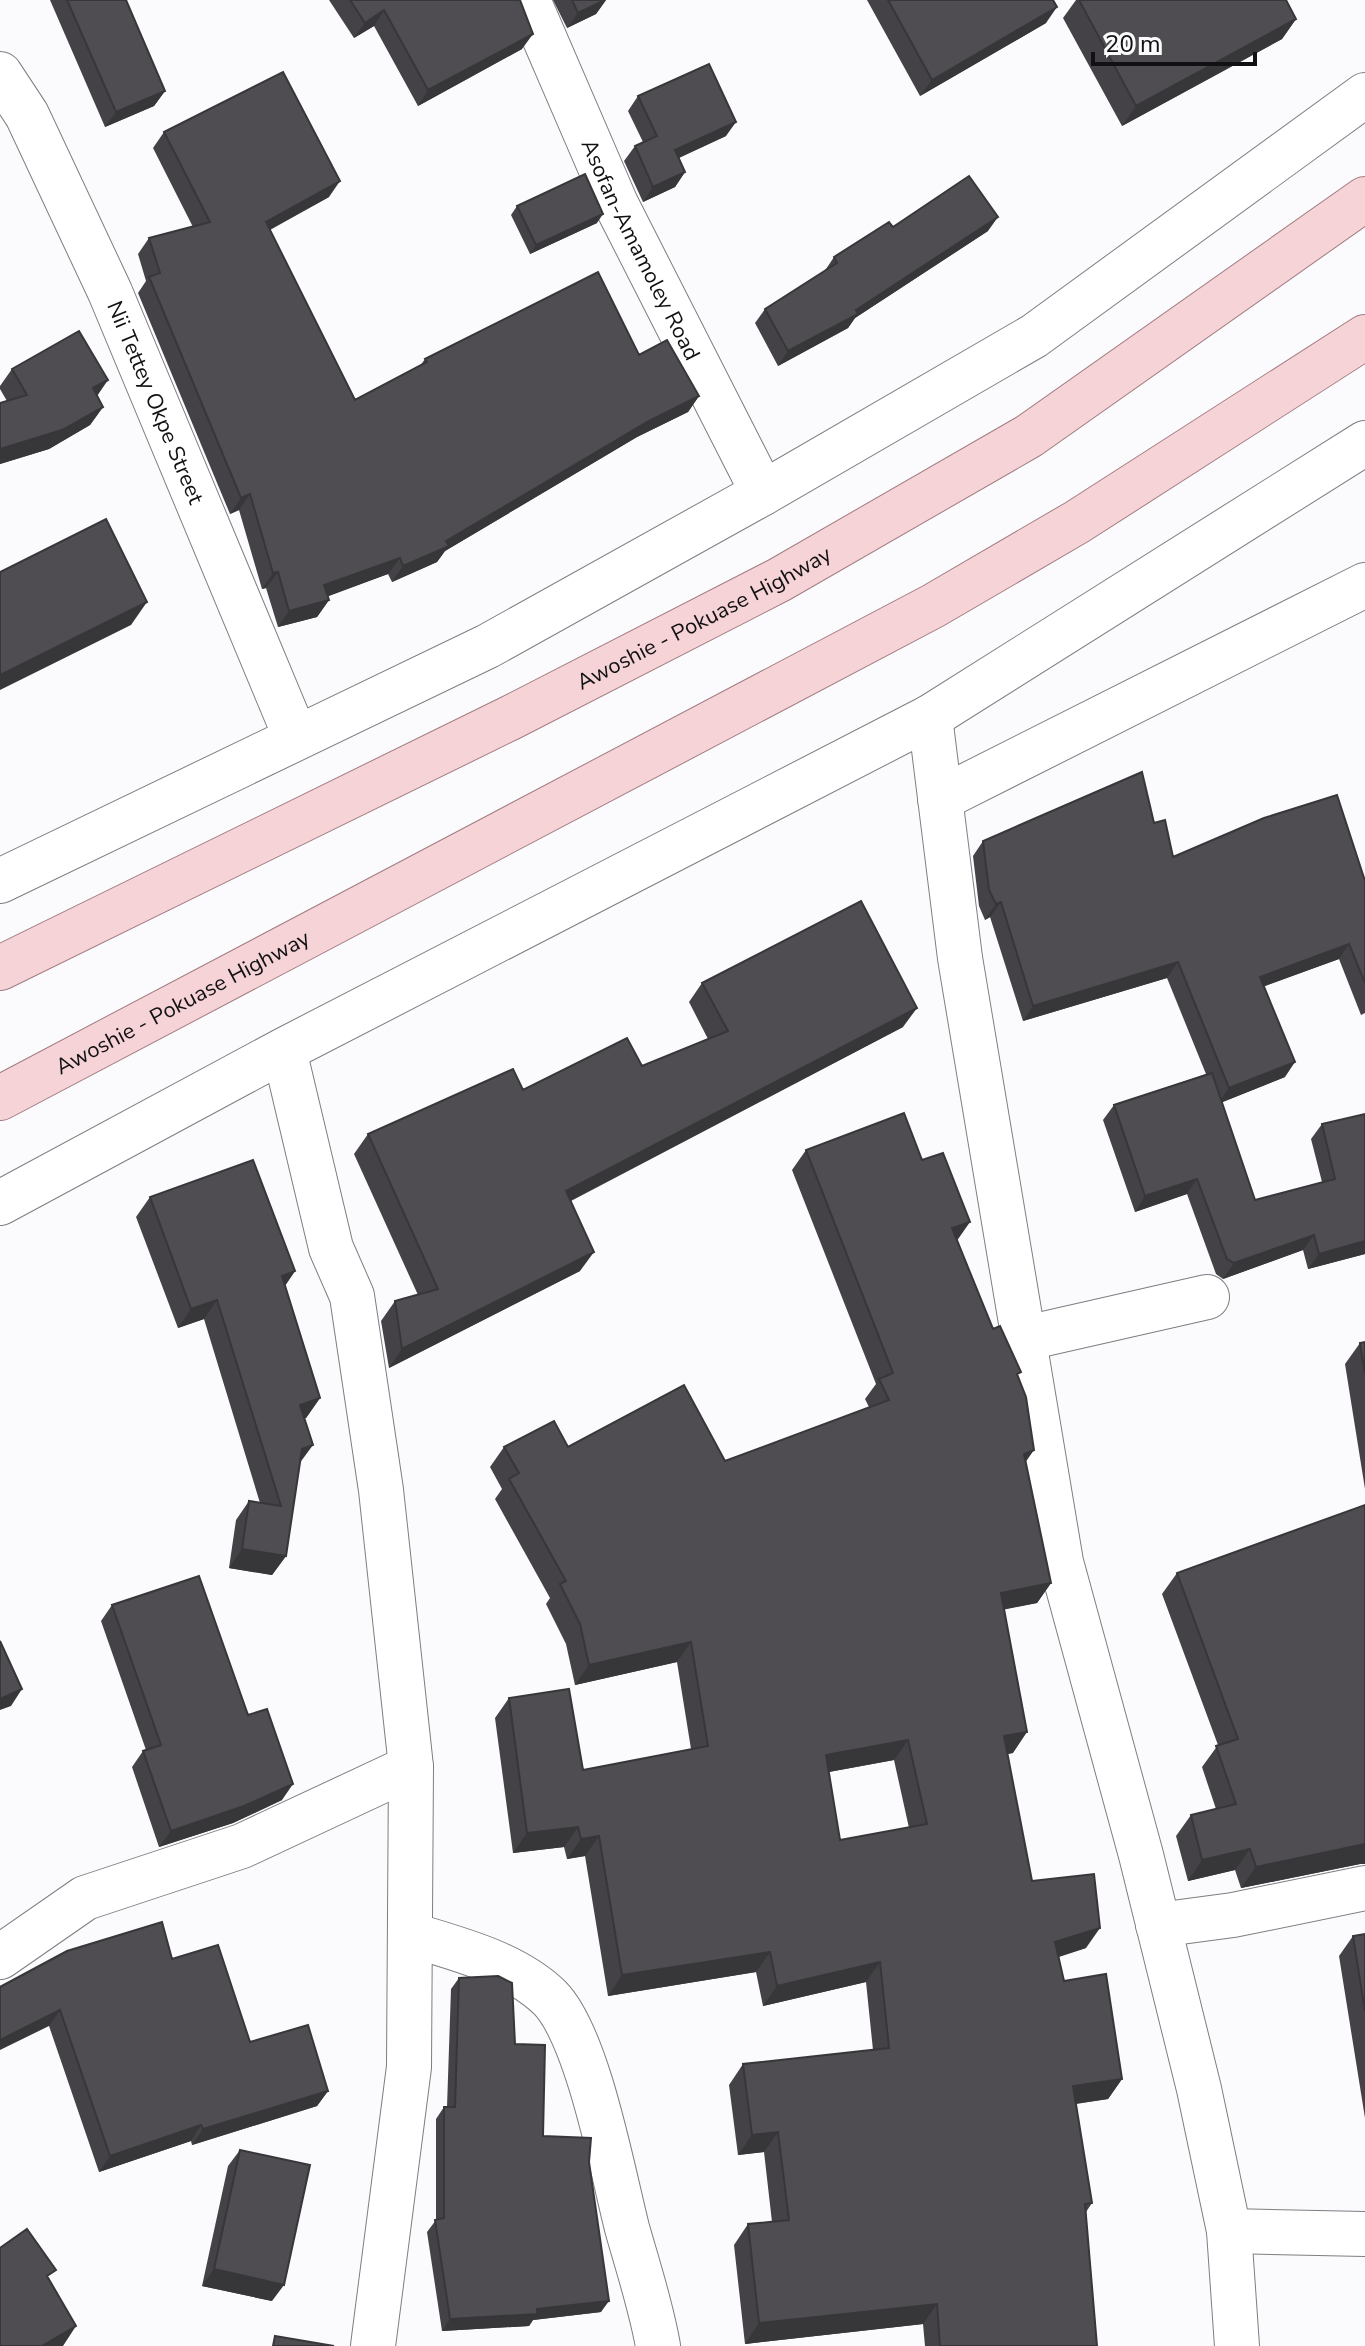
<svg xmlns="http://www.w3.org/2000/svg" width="1365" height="2346" viewBox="0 0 1365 2346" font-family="'Nunito Sans',sans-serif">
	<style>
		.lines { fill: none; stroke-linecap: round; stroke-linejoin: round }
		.minor-casing { stroke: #7e7e82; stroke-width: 46 }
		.tertiary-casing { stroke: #7e7e82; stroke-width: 46 }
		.primary-casing { stroke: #a17c81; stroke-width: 46 }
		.minor { stroke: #fff; stroke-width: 44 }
		.tertiary { stroke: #fff; stroke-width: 44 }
		.primary { stroke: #f5d3d7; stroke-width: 44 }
		.wall { fill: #444247; fill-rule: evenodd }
		.shaded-wall { fill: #373639 }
		.building { fill: #4f4d52; stroke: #373639; stroke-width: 2; fill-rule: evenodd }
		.labels { text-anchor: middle; stroke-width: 8; stroke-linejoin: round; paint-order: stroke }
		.street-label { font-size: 22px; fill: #111113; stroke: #fbfbfe }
	</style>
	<rect width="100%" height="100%" fill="#fbfbfe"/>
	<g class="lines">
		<g class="minor-casing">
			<g id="minor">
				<path id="s1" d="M528,0L616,204L763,493"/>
				<path id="s2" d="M0,74L27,115L110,292L296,738"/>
				<path d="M930,717L960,958L1061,1562L1141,1855L1199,2089L1229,2231L1237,2346"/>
				<path d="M940,799L1365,585"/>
				<path d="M1022,1339L1207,1297"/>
				<path d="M1158,1925L1233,1915L1365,1888"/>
				<path d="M412,1935C458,1949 514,1963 550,1998C588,2037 613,2173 627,2228C638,2267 651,2306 658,2346"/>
				<path d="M0,1957L85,1898L242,1846L411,1767"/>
				<path d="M1229,2231L1365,2234"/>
			</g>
		</g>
		<g class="tertiary-casing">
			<path id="tertiary" d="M0,881L488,646L763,493L1034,336L1365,95
				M284,1050L331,1248L352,1296L381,1490L411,1767L409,2067L373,2346
				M0,1203L284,1050L930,717L1365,443"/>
		</g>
		<g class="primary-casing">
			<g id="primary">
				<path id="s3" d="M0,968L510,718L779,580L1029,436L1365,199"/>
				<path id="s4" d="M0,1098L933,606L1077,522L1365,337"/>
			</g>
		</g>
		<use href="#minor" class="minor"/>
		<use href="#tertiary" class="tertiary"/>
		<use href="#primary" class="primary"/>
	</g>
	<path class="wall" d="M50,0H126L165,91L154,106L105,127Z
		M329,0H520L522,49L418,106L374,26L354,38Z
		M553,0H606L596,14L567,28Z
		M867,0H1053L1046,23L920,96Z
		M1076,0H1079L1296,19L1282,39L1122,126L1063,18Z
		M638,96L726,136L679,158L685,172L675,187L643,202L624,161L635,146L643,142L628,111Z
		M164,132L329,197L270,230L355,400L420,366L425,359L639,355L699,396L688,412L637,437L445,551L437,562L392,582L388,574L327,596L329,600L317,617L278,627L266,588L262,589L239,510L230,514L138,293L146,281L138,254L149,238L193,227L153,148Z
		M517,206L597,223L530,254L511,215Z
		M893,227L988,231L855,318L848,328L778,366L755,323L765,309L824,272L834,257Z
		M12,369L97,395L103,407L90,425L49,449L0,464V403L7,401L0,389V386Z
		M1154,823L1173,857L1365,881V1013L1361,1015L1339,959L1264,986L1285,1077L1222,1102L1255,1200L1322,1182L1311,1139L1322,1124L1365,1114V1254L1308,1269L1303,1250L1223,1279L1216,1274L1187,1194L1135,1212L1103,1120L1114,1105L1206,1074L1167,978L1023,1021L990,917L985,920L979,906L973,856L983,841Z
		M702,983L903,1027L571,1201L580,1271L389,1368L381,1321L395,1301L418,1295L354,1154L368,1134L523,1090L642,1066L708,1039L689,1002Z
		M806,1150L922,1160L957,1240L993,1329L1018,1376L1025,1463L1051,1583L1037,1603L1004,1609L1013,1753L1007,1754L1032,1881L1086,1948L1059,1957L1064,1981L1122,2079L1108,2099L1076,2104L1092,2203L1086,2212L1097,2346H925L923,2324L745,2344L734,2245L748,2224L772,2222L764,2152L738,2155L729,2085L743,2064L873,2050L866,1982L763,2006L756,1972L608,1996L585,1856L567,1859L564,1847L513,1853L495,1718L509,1698L583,1770L691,1749L677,1662L575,1685L566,1644L546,1604L550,1598L495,1499L502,1489L490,1467L504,1447H568L725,1461L869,1407L865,1399L876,1384L792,1170ZM894,1760L909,1828L840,1840L829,1772Z
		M150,1197L295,1271L285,1286L320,1398L306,1418H304L299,1464L286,1556L272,1575L229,1568L236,1520L249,1501L260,1503L204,1319L178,1328L136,1217Z
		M1365,1342V1489L1345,1364L1360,1343Z
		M1365,1505V1864H1360L1241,1888L1235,1870L1188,1881L1176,1836L1191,1815L1216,1809L1202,1767L1218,1745L1162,1594L1177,1573Z
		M112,1605L248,1715L282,1800L233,1823L159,1847L132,1767L143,1751L146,1750L101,1621Z
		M1365,1934V2118L1339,1956L1353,1936Z
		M172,1959L250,2042L328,2091L317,2106L192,2145L191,2141L99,2172L49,2026L0,1987Z
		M459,1978L515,2044L543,2136L589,2162L601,2312L533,2320L529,2326L442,2331L427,2232L436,2220V2119L444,2107H447L451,1989Z
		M240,2150L272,2301L202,2286L228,2166Z"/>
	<path class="shaded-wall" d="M606,0L596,14L567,28L578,13Z
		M1057,7L1046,23L920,96L932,80Z
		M384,10L374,26L354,38L365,23Z
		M1296,19L1282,39L1122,126L1136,106Z
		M533,34L522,49L418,106L428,90Z
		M165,91L154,106L105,127L116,112Z
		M736,122L726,136L665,164L675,150Z
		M685,172L675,187L643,202L653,187Z
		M340,181L329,197L254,238L266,222Z
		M603,214L597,223L530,254L536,245Z
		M998,217L988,231L855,318L848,328L778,366L788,351L856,310Z
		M108,380L95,399L93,388Z
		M699,396L688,412L637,437L445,551L437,562L392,582L403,566L649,421Z
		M103,407L90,425L49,449L0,464V449Z
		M250,494L239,510L230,514L241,498Z
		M400,558L388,574L313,602L324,585Z
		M278,572L266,588L262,589L273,573Z
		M329,600L317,617L278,627L289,611Z
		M147,602L131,625L0,690V675Z
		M1001,902L990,917L985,920L996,904Z
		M1349,944L1339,959L1249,992L1260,977Z
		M1178,962L1167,978L1023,1021L1033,1006Z
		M917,1008L903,1027L552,1210L566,1191Z
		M1295,1062L1285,1077L1218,1104L1229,1088Z
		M1197,1179L1187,1194L1135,1212L1145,1196Z
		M970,1222L956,1242L952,1228Z
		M1314,1235L1303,1250L1223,1279L1234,1263Z
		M1365,1241V1254L1308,1269L1319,1254Z
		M594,1252L580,1271L389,1368L402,1349Z
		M295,1271L281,1291L282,1276Z
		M217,1300L204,1319L178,1328L191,1309Z
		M320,1398L306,1418L286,1424L300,1405Z
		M313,1445L299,1464L302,1449Z
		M1034,1450L1020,1470L1024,1454Z
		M242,1549L286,1556L272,1575L229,1568Z
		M1051,1583L1037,1603L987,1613L1001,1593Z
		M691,1642L677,1662L575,1685L589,1665Z
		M22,1689L11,1706L0,1710V1699Z
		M1027,1732L1013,1753L990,1757L1004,1736Z
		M908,1740L894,1760L812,1775L826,1755Z
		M293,1784L282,1800L233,1823L159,1847L171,1831Z
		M578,1827L564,1847L513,1853L527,1833Z
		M599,1836L585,1856L567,1859L581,1839Z
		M1365,1844V1864H1360L1241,1888L1256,1867Z
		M1250,1849L1235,1870L1188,1881L1202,1860Z
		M1100,1928L1086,1948L1041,1962L1055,1942Z
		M770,1952L756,1972L608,1996L622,1975Z
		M880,1962L866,1982L763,2006L777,1986Z
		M60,2010L49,2026L0,2050V2040Z
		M1122,2079L1108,2099L1059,2106L1073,2086Z
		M328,2091L317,2106L192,2145L203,2129Z
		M201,2125L191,2141L99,2172L110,2156Z
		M778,2132L764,2152L738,2155L752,2135Z
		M214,2269L284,2285L272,2301L202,2286Z
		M609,2301L601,2312L533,2320L529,2326L442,2331L450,2319Z
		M937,2304L923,2324L745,2344L759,2323Z
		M76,2326L63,2346H42Z"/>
	<path class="building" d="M67,0H126L165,91L116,112Z
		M350,0H520L533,34L428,90L384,10L365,23Z
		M572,0H605L578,13Z
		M888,0H1053L1057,7L932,80Z
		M1079,0H1286L1296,19L1136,106Z
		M709,64L736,122L675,150L685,172L653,187L635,146L657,136L638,96Z
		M283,72L340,181L266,222L355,400L427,362L425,359L598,272L639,355L667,340L699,396L649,421L446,541L449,546L403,566L400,558L324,585L329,600L289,611L278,572L273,573L250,494L241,498L149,277L160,273L149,238L210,222L164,132Z
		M585,174L603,214L536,245L517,206Z
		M969,176L998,217L856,310L858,314L788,351L765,309L837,263L834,257L889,222L893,227Z
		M79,331L108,380L93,388L103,407L62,430L0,449V403L27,395L12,369Z
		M106,519L147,602L0,675V572Z
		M1142,772L1154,823L1165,820L1173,857L1264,818L1337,795L1365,881V983L1349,944L1260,977L1295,1062L1229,1088L1178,962L1033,1006L1001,902L996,904L989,890L983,841Z
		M861,901L917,1008L566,1191L594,1252L402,1349L395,1301L438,1289L368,1134L513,1069L523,1090L627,1038L642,1066L728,1031L702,983Z
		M1212,1073L1255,1200L1335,1179L1322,1124L1365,1114V1241L1319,1254L1314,1235L1234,1263L1227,1259L1197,1179L1145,1196L1114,1105Z
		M904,1113L922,1160L943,1153L970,1222L952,1228L993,1329L1000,1326L1021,1372L1017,1374L1026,1397L1034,1450L1024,1454L1051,1583L1001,1593L1027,1732L1004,1736L1032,1881L1094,1874L1100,1928L1055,1942L1064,1981L1106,1974L1122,2079L1073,2086L1092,2203L1085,2204L1097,2346H940L937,2304L759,2323L748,2224L789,2220L778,2132L752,2135L743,2064L889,2048L880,1962L777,1986L770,1952L622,1975L599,1836L581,1839L578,1827L527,1833L509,1698L569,1689L583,1770L708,1746L691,1642L589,1665L580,1624L560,1584L566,1581L509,1479L519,1473L504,1447L554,1421L568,1447L684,1385L725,1461L889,1400L879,1379L893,1373L806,1150ZM908,1740L927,1824L840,1840L826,1755Z
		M253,1160L295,1271L282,1276L320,1398L300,1405L313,1445L302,1449L286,1556L242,1549L249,1501L281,1506L217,1300L191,1309L150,1197Z
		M1365,1342V1374L1360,1343Z
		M1365,1505V1844L1256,1867L1250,1849L1202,1860L1191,1815L1236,1804L1216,1746L1238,1739L1177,1573Z
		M199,1576L248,1715L267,1709L293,1784L244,1806L171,1831L143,1751L161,1745L112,1605Z
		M0,1641L22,1689L0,1699Z
		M162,1922L172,1959L218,1945L250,2042L308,2025L328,2091L203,2129L201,2125L110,2156L60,2010L0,2040V1987L67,1951Z
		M1365,1934V2011L1353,1936Z
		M498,1976L512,1983L515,2044L545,2045L543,2136L591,2138L589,2162L609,2301L537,2309V2314L450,2319L435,2220L444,2218V2107H455L459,1978Z
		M240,2150L310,2165L284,2285L214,2269Z
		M27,2229L56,2270L47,2276L76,2326L42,2346H0V2248Z
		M275,2336L334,2346H273Z"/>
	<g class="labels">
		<g class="street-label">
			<text dy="8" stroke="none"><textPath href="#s1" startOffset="274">Asofan-Amamoley Road</textPath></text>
			<text dy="8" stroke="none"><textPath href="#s2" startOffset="364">Nii Tettey Okpe Street</textPath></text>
			<text dy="8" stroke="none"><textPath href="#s3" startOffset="786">Awoshie - Pokuase Highway</textPath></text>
			<text dy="8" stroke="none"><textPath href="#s4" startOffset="206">Awoshie - Pokuase Highway</textPath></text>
		</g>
	</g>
	<path d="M1093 52v12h162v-12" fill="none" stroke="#111113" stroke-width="4"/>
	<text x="1105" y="52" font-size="24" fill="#111113" stroke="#fbfbfe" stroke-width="6" paint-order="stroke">20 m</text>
</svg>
